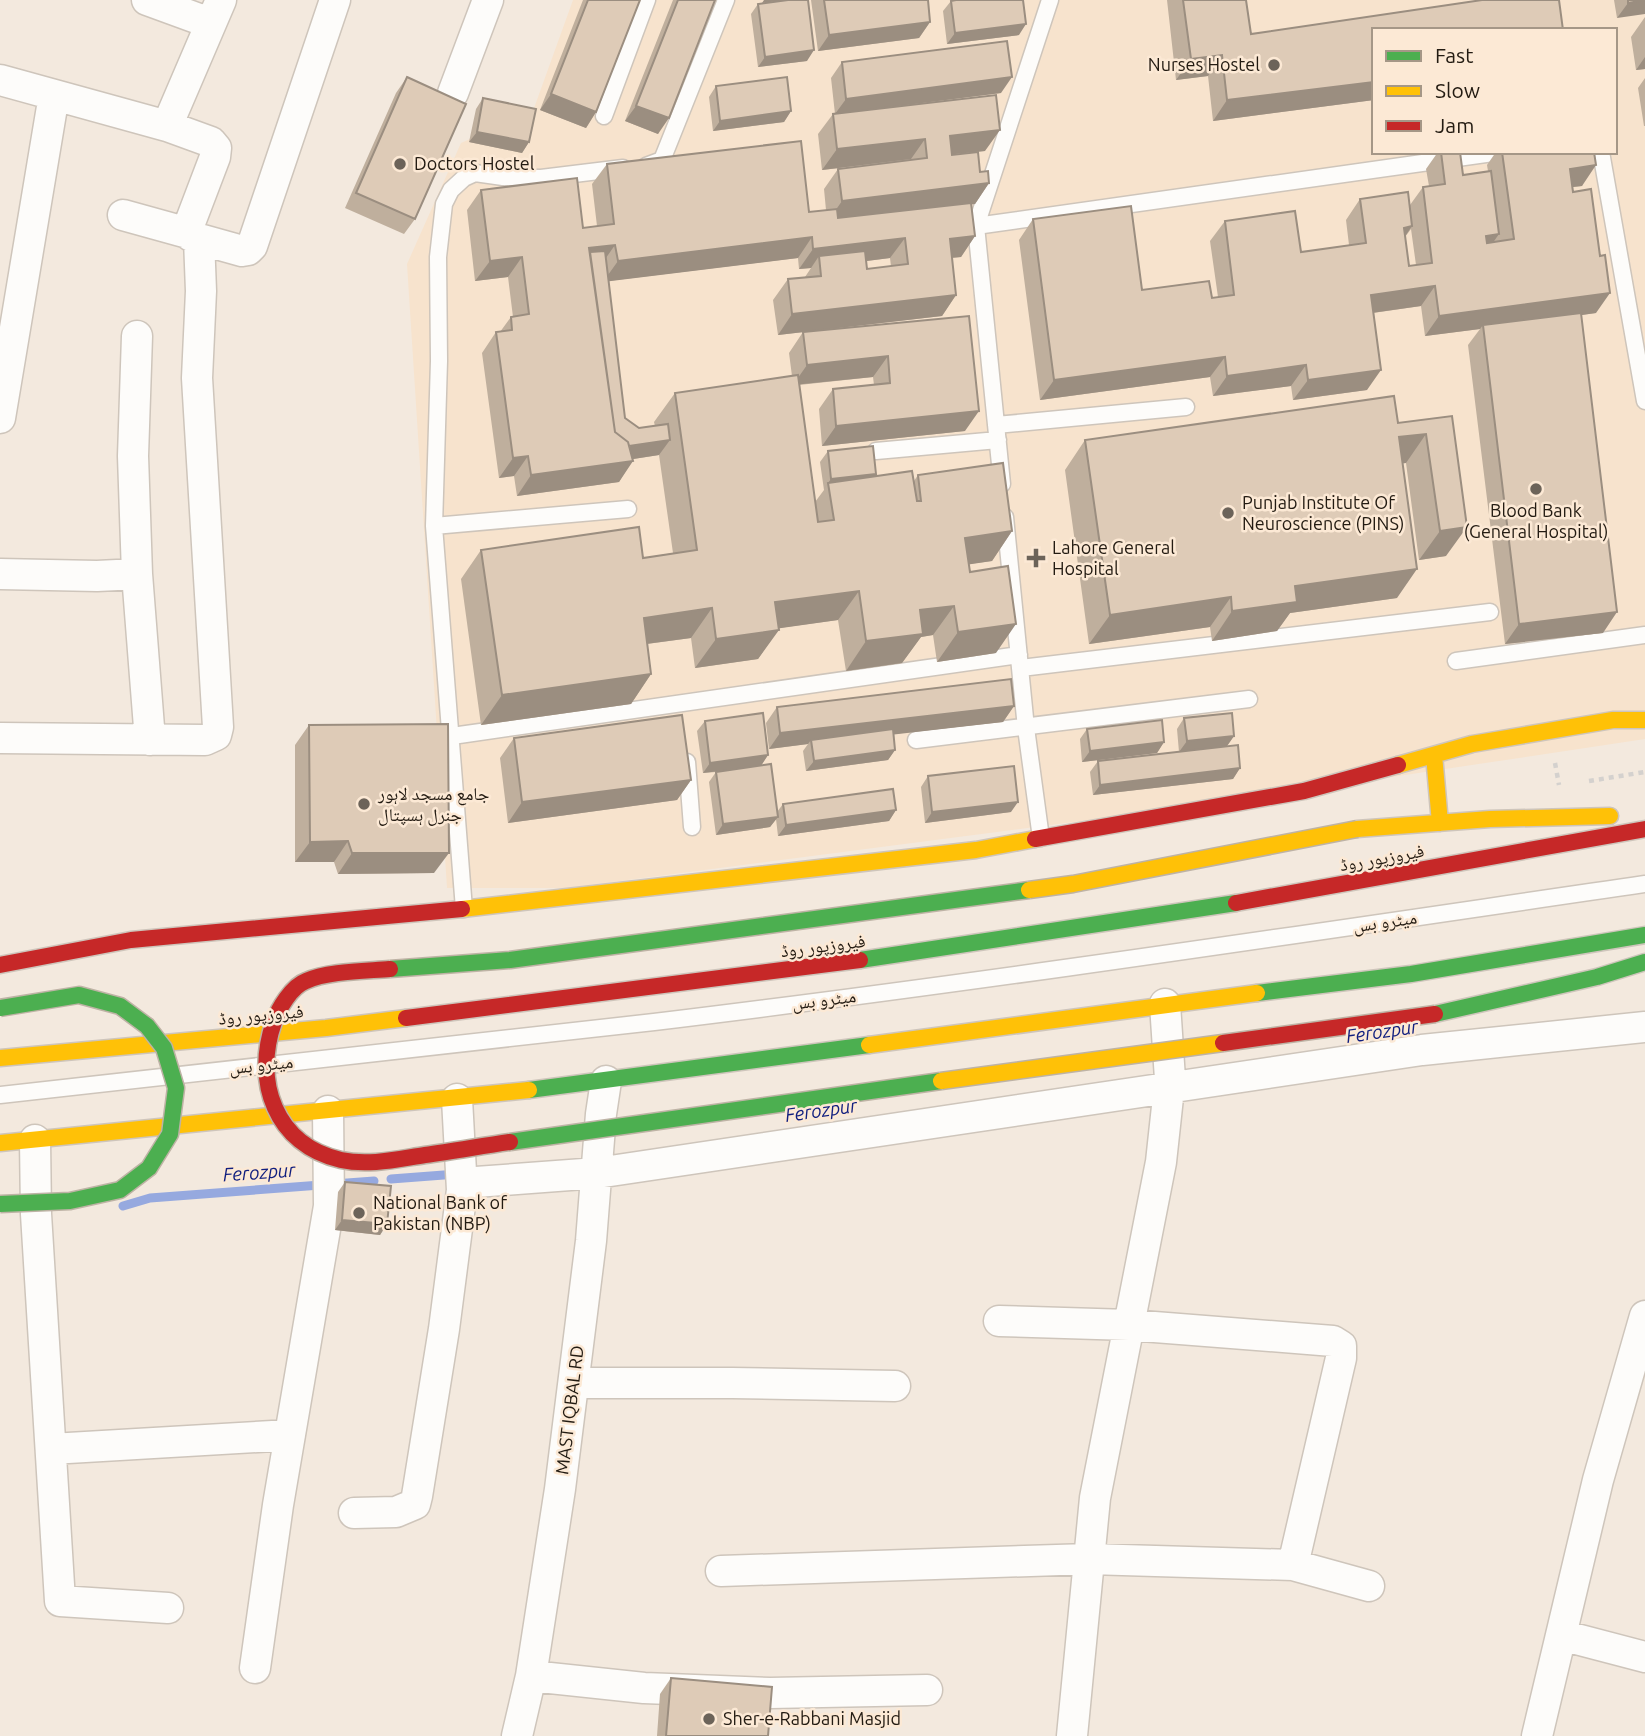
<svg xmlns="http://www.w3.org/2000/svg" width="1645" height="1736" viewBox="0 0 1645 1736" font-family="Ubuntu,'Noto Naskh Arabic',sans-serif">
	<style>
		.built { fill: #f7e3cd; fill-rule: evenodd }
		.lines { fill: none; stroke-linecap: round; stroke-linejoin: round }
		.stream { stroke: #96a9df; stroke-width: 9 }
		.lane-casing { stroke: #cec5bb; stroke-width: 19 }
		.street-casing { stroke: #cec5bb; stroke-width: 33 }
		.fast-casing { stroke: #cec5bb; stroke-width: 19 }
		.slow-casing { stroke: #cec5bb; stroke-width: 19 }
		.jam-casing { stroke: #cec5bb; stroke-width: 19 }
		.path { stroke: #d4d1ce; stroke-width: 4.5; stroke-dasharray: 5 5; stroke-linecap: butt }
		.lane { stroke: #fdfcfa; stroke-width: 16 }
		.street { stroke: #fdfcfa; stroke-width: 30 }
		.fast { stroke: #4caf50; stroke-width: 16 }
		.slow { stroke: #ffc107; stroke-width: 16 }
		.jam { stroke: #c62828; stroke-width: 16 }
		.fast-bridge-casing { stroke: #beb3a5; stroke-width: 19; stroke-linecap: butt }
		.slow-bridge-casing { stroke: #beb3a5; stroke-width: 19; stroke-linecap: butt }
		.jam-bridge-casing { stroke: #beb3a5; stroke-width: 19; stroke-linecap: butt }
		.fast-bridge { stroke: #4caf50; stroke-width: 16 }
		.slow-bridge { stroke: #ffc107; stroke-width: 16 }
		.jam-bridge { stroke: #c62828; stroke-width: 16 }
		.wall { fill: #bfaf9d; fill-rule: evenodd }
		.shaded-wall { fill: #9b8e80 }
		.building { fill: #decbb7; stroke: #9b8e80; stroke-width: 2 }
		.poi-dot { fill: #6c6359; stroke: #fce9d5; stroke-width: 2.5 }
		.labels { text-anchor: middle; stroke-width: 5; stroke-linejoin: round; paint-order: stroke }
		.poi-label { font-size: 18px; fill: #231b12; stroke: #fce9d5; text-anchor: start }
		.street-label { font-size: 18px; fill: #231b12; stroke: #fce9d5 }
		.water-label { font-size: 19px; font-style: italic; fill: #111f7f; stroke: #fce9d5 }
	</style>
	<rect width="100%" height="100%" fill="#f3e9de"/>
	<path class="built" d="M573,0H1645V739L1219,803L566,888H447L407,264L461,143L533,111ZM1374,30H1615V152H1374Z"/>
	<g class="lines">
		<path class="stream" d="M391,1179L457,1174
			M123,1206L150,1198L374,1181"/>
		<g class="lane-casing">
			<path id="lane" d="M604,116L647,0
				M1601,152L1645,401
				M646,166L662,160L726,0
				M976,226L1050,0
				M996,425L1186,407
				M876,451L998,440
				M1002,484L976,226L1500,152
				M1005,517L1026,728L1041,838
				M434,526L628,509
				M1456,661L1645,635
				M1021,668L1490,612
				M452,736L1019,655
				M916,740L1249,699
				M687,762L692,827
				M464,909L434,526L439,361L438,257L444,204L451,190L464,178L475,173L503,177L541,178L623,168
				M0,1095C218,1069 436,1048 654,1022C985,982 1315,932 1645,884"/>
		</g>
		<g class="street-casing">
			<path id="street" d="M147,0L210,23
				M0,80L167,126
				M453,93L488,0
				M123,215L188,233
				M199,239L191,236L188,228L215,157L216,148L211,142L167,126L221,0
				M137,336L133,456L137,574L150,740
				M0,418L54,95
				M0,574L97,576L137,574
				M0,738L205,740L216,735L218,727L197,378L201,291L199,239L242,251L248,250L252,246L335,0
				M35,1140L36,1214L60,1601L168,1608
				M462,1183L597,1173L1422,1050L1645,1027
				M999,1321L1129,1325L1333,1341L1341,1346V1358L1293,1565
				M574,1383H732L895,1386
				M51,1449L290,1435
				M354,1513L396,1512L415,1504L417,1496L444,1329L462,1190L457,1099
				M721,1571L1089,1559L1293,1565L1369,1586
				M1561,1635L1645,1657
				M255,1668L278,1505L329,1206L328,1111
				M531,1676L644,1688L770,1693L927,1690
				M517,1736L531,1676L560,1489L591,1241L601,1114L606,1081
				M1072,1736L1095,1498L1161,1162L1170,1079L1165,1004
				M1537,1736L1598,1480L1645,1316"/>
		</g>
		<g class="fast-casing">
			<path id="fast" d="M860,960L1236,903
				M1257,993L1411,974L1645,935
				M1435,1014L1597,977L1645,962
				M529,1090L869,1045"/>
		</g>
		<g class="slow-casing">
			<path id="slow" d="M1434,755L1440,823
				M1398,765L1472,744L1613,720H1645
				M1357,829L1490,819L1610,816
				M462,909L976,850L1035,839
				M869,1045L1257,993
				M0,1058L326,1028L406,1018
				M0,1143L529,1090"/>
		</g>
		<g class="jam-casing">
			<path id="jam" d="M1035,839L1304,791L1398,765
				M1236,903L1645,829
				M0,965L131,940L462,909
				M406,1018L860,960"/>
		</g>
		<path class="path" d="M1555,763L1559,785
			M1589,781L1645,772"/>
		<use href="#lane" class="lane"/>
		<use href="#street" class="street"/>
		<use href="#fast" class="fast"/>
		<use href="#slow" class="slow"/>
		<use href="#jam" class="jam"/>
		<g class="fast-bridge-casing">
			<path id="fast-bridge" d="M390,969L510,960L1029,890
				M0,1008L79,995L120,1006L147,1026L164,1048L176,1088L170,1134L149,1168L120,1190L70,1201L0,1204
				M510,1142L941,1081"/>
		</g>
		<g class="slow-bridge-casing">
			<path id="slow-bridge" d="M1029,890L1073,884L1357,829
				M941,1081L1223,1043"/>
		</g>
		<g class="jam-bridge-casing">
			<path id="jam-bridge" d="M390,969C367,971 327,971 306,981C292,986 278,1009 274,1022C253,1081 275,1145 341,1160C369,1166 398,1159 425,1155C454,1151 482,1146 510,1142
				M1223,1043L1435,1014"/>
		</g>
		<use href="#fast-bridge" class="fast-bridge"/>
		<use href="#slow-bridge" class="slow-bridge"/>
		<use href="#jam-bridge" class="jam-bridge"/>
	</g>
	<path class="wall" d="M583,0H640L596,112L586,128L540,110Z
		M673,0H715L658,134L625,121Z
		M811,0H928L930,22L919,38L818,51Z
		M1167,0H1246L1251,34L1476,1V0H1559L1374,30V100L1213,121L1208,76L1176,80Z
		M1614,0H1645L1617,18Z
		M951,1L1019,35L947,44L943,11Z
		M758,4L807,61L758,67L751,14Z
		M1645,17V69L1636,70L1631,37Z
		M842,62L1001,93L890,107L985,151L952,154L980,172L989,183L975,204H971L975,236L961,257L952,258L956,295L942,316L778,335L773,300L788,279L805,277L811,268L799,269L798,258L608,281L625,418L639,428L655,426L654,422L675,393L792,376L789,353L803,332L969,316L965,431L822,446L819,409L833,389L874,385L873,377L799,385L815,502L824,490L820,462L828,451L874,477L914,481L918,475L1012,531L992,561L969,564L970,572L996,653L937,662L933,635L921,637L902,663L846,671L838,620L779,628L758,659L695,668L691,638L647,644L651,674L631,704L481,725L461,579L481,550L643,558L673,553L659,455L633,459L619,482L517,496L514,476L499,478L482,353L496,332H500L511,317H513L508,277L475,281L467,210L481,190L583,228L597,226L592,184L607,164L809,212L826,210L824,189L838,169L911,160L822,170L818,134L833,114H835L831,78ZM890,258L891,266L867,269L866,261Z
		M407,77L415,219L404,234L345,208L396,93Z
		M1645,78V126H1644L1638,88Z
		M716,86L791,111L784,122L713,131L709,97Z
		M483,98L529,142L522,153L469,142L476,109Z
		M1438,152H1460L1463,175L1488,171L1487,165L1496,152H1594L1582,186L1572,187L1596,313L1581,315L1603,633L1505,644L1468,345L1480,329L1425,336L1421,306L1373,313L1367,390L1293,400L1291,386L1213,396L1210,377L1040,400L1019,240L1033,219L1142,290L1212,298L1218,297L1210,241L1225,221L1301,252L1349,245L1346,220L1360,199L1410,205L1423,187L1429,186L1426,169ZM1411,229L1416,265L1409,266L1405,237Z
		M1452,416L1446,556L1419,560L1406,463H1403L1397,598L1290,613L1277,631L1212,641L1210,627L1089,644L1065,470L1085,440L1398,423Z
		M1014,706L1003,722L893,734L895,750L888,760L806,771L803,751L808,744L769,749L766,723L777,707Z
		M1184,718L1234,736L1227,746L1179,752L1177,729Z
		M705,721L768,755L761,765L777,812L783,804L896,810L889,821L778,836L776,819L770,827L716,835L709,782L716,772L703,773L697,731Z
		M309,725L434,873L338,874L334,862H295V745Z
		M1087,729L1164,742L1157,753L1082,762L1080,739Z
		M514,738L691,780L677,800L508,823L500,758Z
		M1098,761L1240,768L1233,779L1093,795L1090,772Z
		M928,776L1011,812L925,823L921,787Z
		M345,1182L387,1224L380,1235L335,1230L338,1192Z
		M671,1678L768,1736H657L660,1694Z"/>
	<path class="shaded-wall" d="M764,0H787L762,3Z
		M1645,0V14L1617,18L1628,3Z
		M930,22L919,38L818,51L829,35Z
		M1026,24L1019,35L947,44L955,33Z
		M814,50L807,61L758,67L765,57Z
		M1222,55L1208,76L1176,80L1191,59Z
		M1645,57V69L1636,70Z
		M1012,77L1001,93L835,114L846,99Z
		M1374,82V100L1213,121L1227,100Z
		M551,94L596,112L586,128L540,110Z
		M636,106L669,118L658,134L625,121Z
		M791,111L784,122L713,131L720,121Z
		M1000,130L985,151L936,156L950,136Z
		M477,132L529,142L522,153L469,142Z
		M925,139L911,159L822,170L837,149Z
		M1596,165L1582,186L1555,189L1570,169Z
		M989,183L975,204L828,221L842,201Z
		M1412,226L1398,247L1404,228Z
		M1499,234L1485,254L1486,236Z
		M975,236L961,257L936,259L950,239Z
		M812,237L798,258L603,282L618,261Z
		M905,238L890,258L820,267L819,256L811,268L799,269L813,249Z
		M615,245L601,265L588,267L589,248Z
		M522,257L508,277L475,281L490,261Z
		M1435,286L1421,306L1357,315L1371,295Z
		M1610,293L1596,313L1483,329V325L1480,329L1425,336L1439,316Z
		M956,295L942,316L778,335L792,314Z
		M888,356L873,377L793,385L807,365Z
		M1225,357L1210,377L1040,400L1054,380Z
		M1306,365L1291,386L1213,396L1227,376Z
		M1381,370L1367,390L1293,400L1308,380Z
		M979,411L965,431L822,446L836,426Z
		M1426,434L1406,463L1379,467L1399,437Z
		M670,440L659,455L614,462L625,447Z
		M528,456L514,476L499,478L513,458Z
		M633,461L619,482L517,496L531,475Z
		M876,474L868,485L828,483L823,490L831,479Z
		M1467,527L1446,556L1419,560L1440,531Z
		M1012,531L992,561L945,568L965,538Z
		M1417,569L1397,598L1290,613L1277,631L1212,641L1232,611L1295,586Z
		M859,591L838,620L754,632L775,602Z
		M1231,597L1210,627L1089,644L1110,615Z
		M954,606L933,635L921,637L902,663L846,671L866,641L920,610Z
		M712,608L691,638L623,647L644,618Z
		M1617,612L1603,633L1505,644L1519,624Z
		M1016,624L996,653L937,662L958,632Z
		M779,630L758,659L695,668L716,639Z
		M651,674L631,704L481,725L502,695Z
		M1014,706L1003,722L811,744V740L808,744L769,749L780,733Z
		M1234,736L1227,746L1179,752L1187,741Z
		M1164,742L1157,753L1082,762L1090,751Z
		M895,750L888,760L806,771L814,761Z
		M768,755L761,766L703,773L710,763Z
		M1240,768L1233,779L1093,795L1100,785Z
		M691,780L677,800L508,823L522,802Z
		M1018,802L1011,812L925,823L932,812Z
		M896,810L889,821L778,836L786,825Z
		M778,817L770,827L716,835L723,824Z
		M348,841L334,862H295L310,842Z
		M352,853H449L434,873L338,874Z
		M342,1220L387,1224L380,1235L335,1230Z"/>
	<path class="building" d="M588,0H640L596,112L551,94Z
		M678,0H715L669,118L636,106Z
		M788,0H808L814,50L765,57L758,4Z
		M824,0H928L930,22L829,35Z
		M956,0H1023L1026,24L955,33L951,1Z
		M1183,0H1246L1251,34L1482,0H1559L1563,30H1374V82L1227,100L1222,55L1191,59Z
		M1628,0H1645L1628,3Z
		M1007,41L1012,77L846,99L842,62Z
		M407,77L466,104L415,219L356,193Z
		M787,77L791,111L720,121L716,86Z
		M996,95L1000,130L950,136L952,155L978,152L980,172L988,171L989,183L842,201L838,169L927,158L925,139L837,149L833,114Z
		M483,98L536,109L529,142L477,132Z
		M801,141L809,212L837,209L838,218L971,203L975,236L950,239L956,295L792,314L788,279L821,276L819,256L865,251L867,269L908,264L905,238L813,249L812,237L618,261L615,245L589,248L615,432L628,442L633,461L531,475L528,456L513,458L496,332L512,330L511,317L529,314L522,257L490,261L481,190L577,178L583,228L614,224L607,164Z
		M1441,152H1460L1463,175L1491,171L1499,234L1486,236L1487,243L1514,239L1502,152H1594L1596,165L1570,169L1573,192L1591,189L1600,256L1605,255L1610,293L1439,316L1435,286L1371,295L1381,370L1308,380L1306,365L1227,376L1225,357L1054,380L1033,219L1131,206L1142,290L1209,281L1212,298L1234,295L1225,221L1295,211L1301,252L1366,243L1360,199L1408,192L1412,226L1404,228L1409,266L1432,263L1423,187L1445,184Z
		M605,251L625,418L639,428L668,424L670,440L629,446L628,442L615,432L590,252Z
		M1581,313L1617,612L1519,624L1483,325Z
		M969,316L979,411L836,426L833,389L890,383L888,356L807,365L803,332Z
		M798,375L818,522L834,520L828,483L912,471L917,501H921L918,475L1003,463L1012,531L965,538L970,572L1008,566L1016,624L958,632L954,606L920,610L923,634L866,641L859,591L775,602L779,630L716,639L712,608L644,618L651,674L502,695L481,550L639,527L643,558L697,550L675,393Z
		M1394,396L1398,423L1452,416L1467,527L1440,531L1426,434L1399,437L1417,569L1295,586L1297,602L1232,611L1231,597L1110,615L1085,440Z
		M873,446L876,474L831,479L828,451Z
		M1011,679L1014,706L780,733L777,707Z
		M763,713L768,755L710,763L705,721Z
		M1232,713L1234,736L1187,741L1184,718Z
		M682,715L691,780L522,802L514,738Z
		M1162,720L1164,742L1090,751L1087,729Z
		M448,724L449,853H352L348,841L310,842L309,725Z
		M893,729L895,750L814,761L811,740Z
		M1238,745L1240,768L1100,785L1098,761Z
		M771,764L778,817L723,824L716,772Z
		M1014,766L1018,802L932,812L928,776Z
		M893,789L896,810L786,825L783,804Z
		M345,1182L391,1186L387,1224L342,1220Z
		M671,1678L772,1687L768,1736H666Z"/>
	<g class="poi-dot">
		<circle cx="1274" cy="65" r="7"/>
		<circle cx="400" cy="164" r="7"/>
		<circle cx="1536" cy="489" r="7"/>
		<circle cx="1228" cy="513" r="7"/>
		<path d="M1032.5 547.5h7v7h7v7h-7v7h-7v-7h-7v-7h7z"/>
		<circle cx="364" cy="804" r="7"/>
		<circle cx="359" cy="1213" r="7"/>
		<circle cx="709" cy="1719" r="7"/>
	</g>
	<g class="labels">
		<g class="poi-label">
			<text x="1260" y="71" text-anchor="end">Nurses Hostel</text>
			<text x="414" y="170">Doctors Hostel</text>
			<text x="1242" y="509">Punjab Institute Of<tspan x="1242" dy="21">Neuroscience (PINS)</tspan></text>
			<text x="1536" y="517" text-anchor="middle">Blood Bank<tspan x="1536" dy="21">(General Hospital)</tspan></text>
			<text x="1052" y="554">Lahore General<tspan x="1052" dy="21">Hospital</tspan></text>
			<text x="378" y="800">جامع مسجد لاہور<tspan x="378" dy="21">جنرل ہسپتال</tspan></text>
			<text x="373" y="1209">National Bank of<tspan x="373" dy="21">Pakistan (NBP)</tspan></text>
			<text x="723" y="1725">Sher-e-Rabbani Masjid</text>
		</g>
		<g class="street-label">
			<text transform="translate(1382 858) rotate(-10)" y="6">فیروزپور روڈ</text>
			<text transform="translate(1385 922) rotate(-8)" y="6">میٹرو بس</text>
			<text transform="translate(823 946) rotate(-7)" y="6">فیروزپور روڈ</text>
			<text transform="translate(824 1000) rotate(-7)" y="6">میٹرو بس</text>
			<text transform="translate(261 1015) rotate(-5)" y="6">فیروزپور روڈ</text>
			<text transform="translate(261 1065) rotate(-6)" y="6">میٹرو بس</text>
			<text transform="translate(570 1410) rotate(-83)" y="6">MAST IQBAL RD</text>
		</g>
		<g class="water-label">
			<text transform="translate(1382 1031) rotate(-8)" y="7">Ferozpur</text>
			<text transform="translate(821 1110) rotate(-8)" y="7">Ferozpur</text>
			<text transform="translate(259 1172) rotate(-4)" y="7">Ferozpur</text>
		</g>
	</g>
	<rect x="1372" y="28" width="245" height="126" fill="#fce9d5" stroke="#a59787" stroke-width="2"/>
	<rect x="1386" y="51" width="35" height="10" fill="#4caf50" stroke="#a59787" stroke-width="2"/>
	<text x="1435" y="63" font-size="21" fill="#231b12">Fast</text>
	<rect x="1386" y="86" width="35" height="10" fill="#ffc107" stroke="#a59787" stroke-width="2"/>
	<text x="1435" y="98" font-size="21" fill="#231b12">Slow</text>
	<rect x="1386" y="121" width="35" height="10" fill="#c62828" stroke="#a59787" stroke-width="2"/>
	<text x="1435" y="133" font-size="21" fill="#231b12">Jam</text>
</svg>
